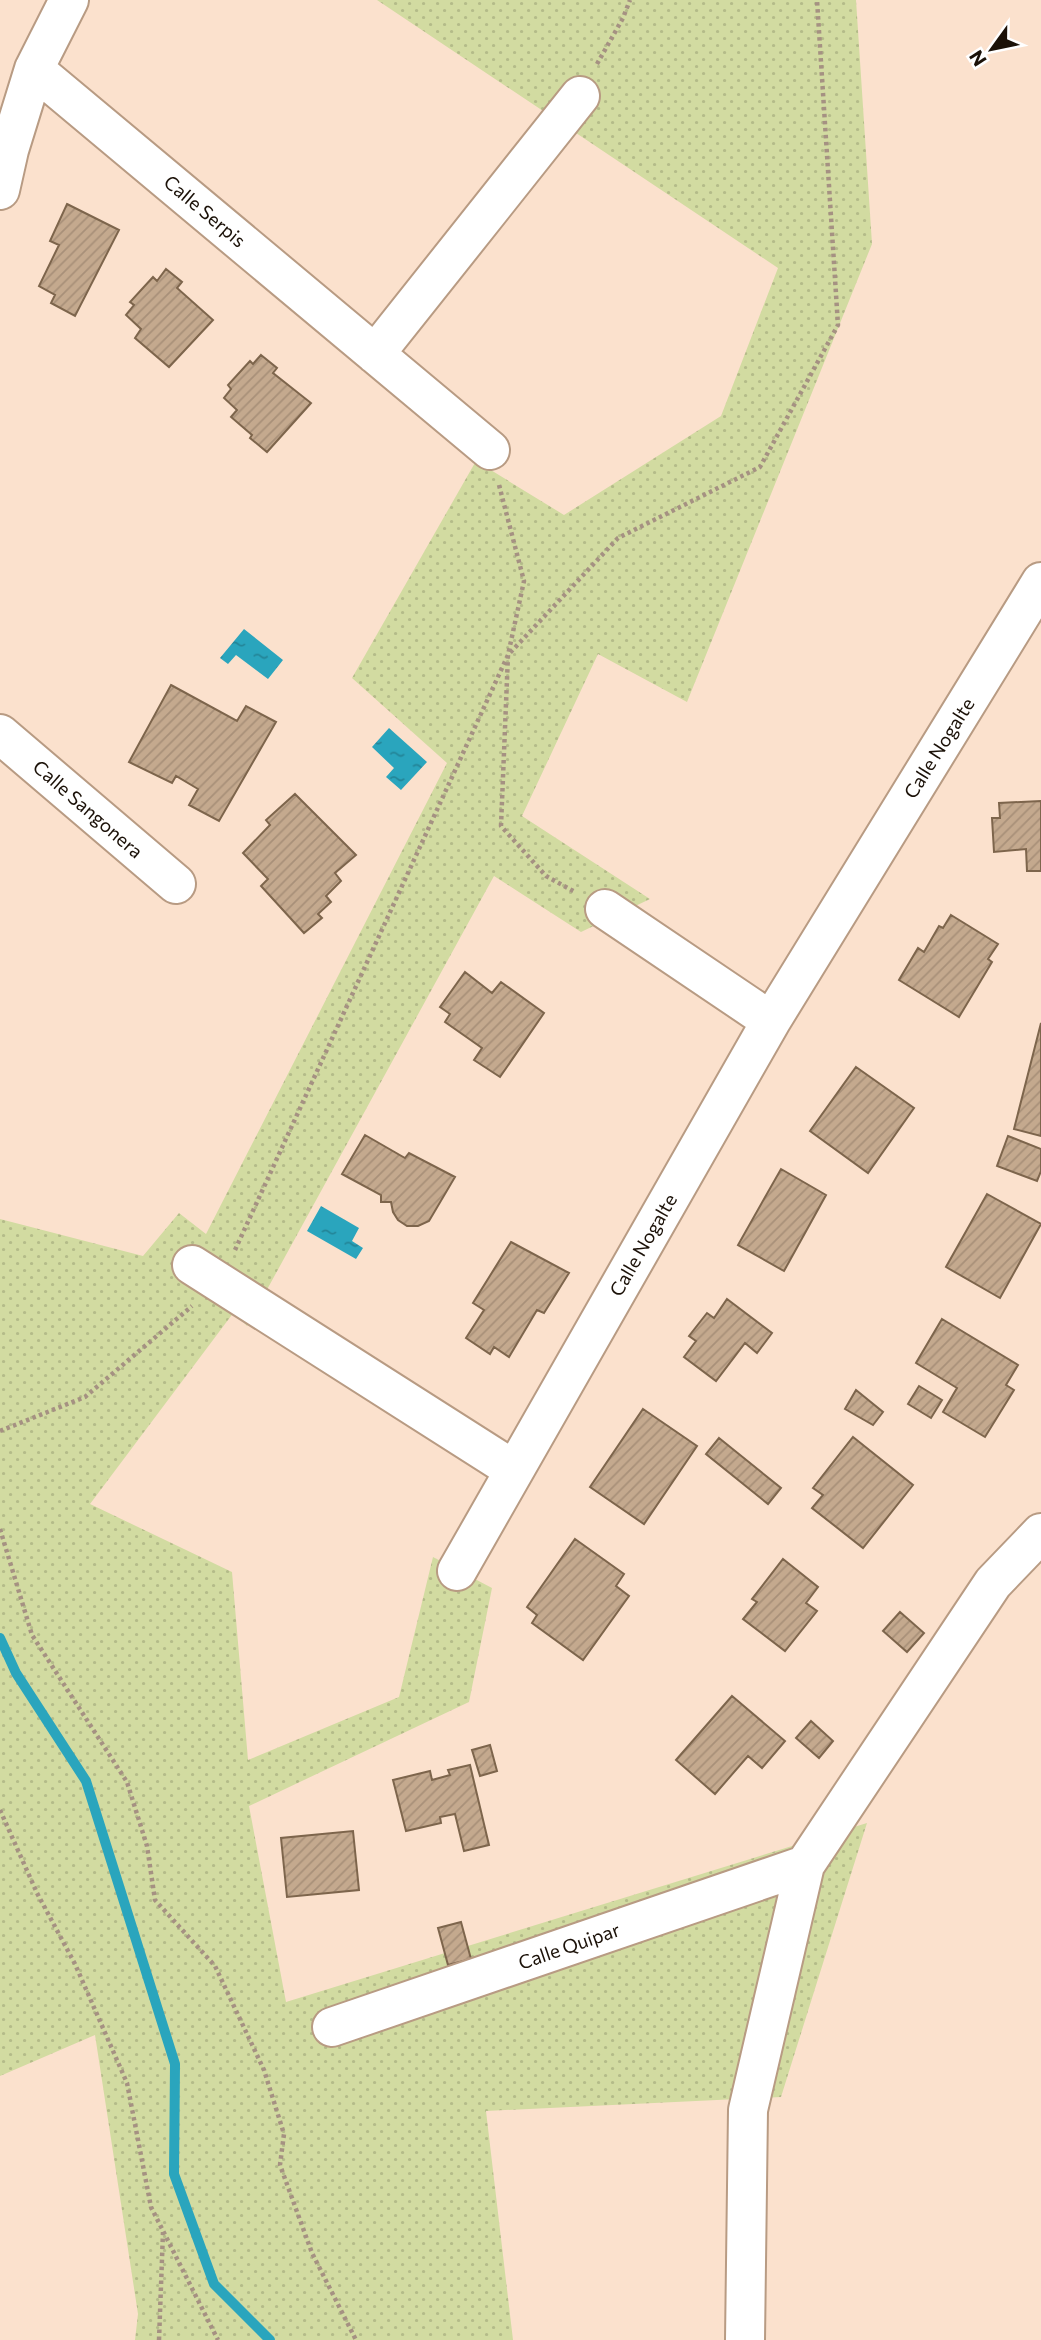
<svg xmlns="http://www.w3.org/2000/svg" width="1041" height="2340" viewBox="0 0 1041 2340" font-family="Commissioner,sans-serif">
	<style>
		.green { fill: url(#green-dots) }
		.water { fill: url(#water-ripples) }
		.lines { fill: none; stroke-linecap: round; stroke-linejoin: round }
		.stream { stroke: #2aa5bd; stroke-width: 10 }
		.building { fill: url(#building-hatch); stroke: #7d654c; stroke-width: 2 }
		.minor-casing { stroke: #b89b83; stroke-width: 42 }
		.path { stroke: #a59182; stroke-width: 4.5; stroke-dasharray: 3.5 3.5; stroke-linecap: butt }
		.minor { stroke: #fff; stroke-width: 38 }
		.labels { text-anchor: middle; stroke-width: 5; stroke-linejoin: round; paint-order: stroke }
		.street-label { font-size: 19px; fill: #1b1108; stroke: #fff }
	</style>
	<defs>
		<pattern id="green-dots" width="8" height="8" patternUnits="userSpaceOnUse" patternTransform="scale(1.75)"><rect width="8" height="8" fill="#d2dba1"/><path d="M2 2h.1M6 6h.1" fill="none" stroke="#b4bb89" stroke-width="1.8" stroke-linecap="round"/></pattern>
		<pattern id="water-ripples" width="26" height="14" patternUnits="userSpaceOnUse" patternTransform="scale(1.75)"><rect width="26" height="14" fill="#2aa5bd"/><path d="M2 4q2-2 4 0t4 0M15 11q2-2 4 0t4 0" fill="none" stroke="#238598"/></pattern>
		<pattern id="building-hatch" width="6" height="6" patternUnits="userSpaceOnUse" patternTransform="scale(1.75)"><rect width="6" height="6" fill="#c4a98e"/><path d="M-1 1l2-2M0 6l6-6M5 7l2-2" fill="none" stroke="#a89079"/></pattern>
	</defs>
	<rect width="100%" height="100%" fill="#fbe1cd"/>
	<path class="green" d="M377,0H856L872,244L687,702L598,654L522,816L650,899L581,932L494,876L247,1326L234,1312L90,1504L232,1572L248,1760L399,1697L433,1557L492,1588L469,1702L249,1806L286,2002L867,1823L781,2097L486,2111L513,2340H135L138,2314L95,2035L0,2076V1219L143,1256L179,1213L206,1234L447,763L352,678L476,461L564,515L721,416L778,268Z"/>
	<path class="water" d="M244,629L283,660L268,679L236,655L228,664L220,658Z
		M389,728L427,762L401,790L386,777L394,768L372,747Z
		M321,1206L359,1228L352,1241L363,1248L356,1259L307,1231Z"/>
	<g class="lines">
		<path class="stream" d="M0,1638L16,1673L86,1781L175,2064L174,2174L214,2284L270,2340"/>
	</g>
	<path class="building" d="M67,204L119,230L75,316L51,303L55,295L39,286L59,245L50,241Z
		M166,269L182,282L177,288L213,320L169,367L135,338L141,329L126,315L134,305L130,302L153,277L157,281Z
		M261,355L277,368L273,373L311,403L267,452L250,438L252,435L231,417L237,410L224,398L231,389L228,385L250,361L253,364Z
		M171,685L237,721L246,706L276,722L219,821L189,805L198,789L176,776L172,783L129,762Z
		M295,794L356,855L335,873L341,881L326,896L331,902L318,914L322,918L304,933L261,886L268,879L243,853L270,825L266,820Z
		M1041,801V871H1027L1026,849L994,852L992,818H1000L999,803Z
		M951,915L998,944L988,959L992,962L959,1017L899,980L918,948L924,952L939,926L943,928Z
		M465,972L492,993L501,982L544,1013L500,1077L474,1060L482,1048L445,1022L450,1014L440,1007Z
		M1041,1023V1136L1014,1129Z
		M856,1067L914,1108L868,1173L810,1131Z
		M365,1135L405,1158L409,1153L455,1177L429,1221L418,1226H407L398,1220L393,1212L391,1202H381V1195L342,1174Z
		M1008,1136L1041,1149V1171L1037,1181L997,1166Z
		M781,1169L826,1195L784,1271L738,1245Z
		M987,1194L1041,1224L1000,1298L946,1267Z
		M511,1242L569,1273L544,1313L537,1310L509,1357L494,1347L490,1354L466,1338L484,1310L473,1303Z
		M727,1299L772,1333L757,1353L745,1343L716,1381L684,1357L696,1341L689,1336L707,1313L714,1318Z
		M942,1319L1018,1365L1006,1385L1014,1390L985,1437L943,1412L957,1388L916,1363Z
		M919,1386L942,1400L931,1418L908,1404Z
		M856,1390L883,1412L873,1425L845,1409Z
		M643,1409L697,1446L644,1524L590,1487Z
		M853,1437L913,1485L863,1548L812,1508L823,1495L813,1488Z
		M719,1438L781,1488L768,1504L706,1454Z
		M575,1539L624,1574L616,1586L629,1596L583,1660L532,1623L537,1615L527,1607Z
		M783,1559L818,1587L806,1603L817,1611L785,1651L743,1619L757,1602L752,1599Z
		M900,1612L924,1633L907,1652L883,1631Z
		M732,1696L785,1741L762,1768L748,1756L715,1794L676,1760Z
		M811,1721L833,1741L819,1758L796,1738Z
		M490,1745L497,1771L480,1776L472,1750Z
		M470,1765L489,1845L464,1851L455,1814L440,1817L441,1823L406,1831L393,1780L430,1771L432,1780L450,1775L448,1770Z
		M353,1831L359,1890L287,1897L281,1838Z
		M461,1922L471,1959L448,1965L438,1928Z"/>
	<g class="lines">
		<g class="minor-casing">
			<path id="minor" d="M34,69L490,450
				M0,190L9,150L34,69L69,0
				M375,354L580,96
				M0,734L176,884
				M605,909L771,1021
				M192,1265L514,1470
				M457,1571L771,1021L1041,582
				M332,2027L805,1865
				M745,2340L748,2110L805,1865L993,1583L1041,1533"/>
		</g>
		<path class="path" d="M597,64L623,18L630,0
			M499,485L524,581L508,655L501,826L546,876L575,892
			M235,1250L508,655L618,538L760,467L838,325L817,0
			M0,1431L85,1397L192,1306
			M0,1529L32,1635L127,1782L147,1846L155,1900L215,1966L264,2070L284,2134L280,2165L312,2253L356,2340
			M0,1810L37,1893L75,1964L127,2083L151,2207L218,2340
			M159,2340L163,2232"/>
		<use href="#minor" class="minor"/>
	</g>
	<g class="labels">
		<g class="street-label">
			<text transform="translate(205 211) rotate(40)" y="7">Calle Serpis</text>
			<text transform="translate(939 748) rotate(-58)" y="7">Calle Nogalte</text>
			<text transform="translate(88 809) rotate(41)" y="7">Calle Sangonera</text>
			<text transform="translate(643 1245) rotate(-60)" y="7">Calle Nogalte</text>
			<text transform="translate(569 1946) rotate(-19)" y="7">Calle Quipar</text>
		</g>
	</g>
	<g transform="translate(992 49) rotate(237)" stroke="#ffffff" stroke-width="5" paint-order="stroke">
	<path d="M0-5L12 26L0 18L-12 26Z" fill="#1b1108"/>
	<text y="-10" font-size="19" font-weight="bold" text-anchor="middle" fill="#1b1108">N</text>
	</g>
</svg>
